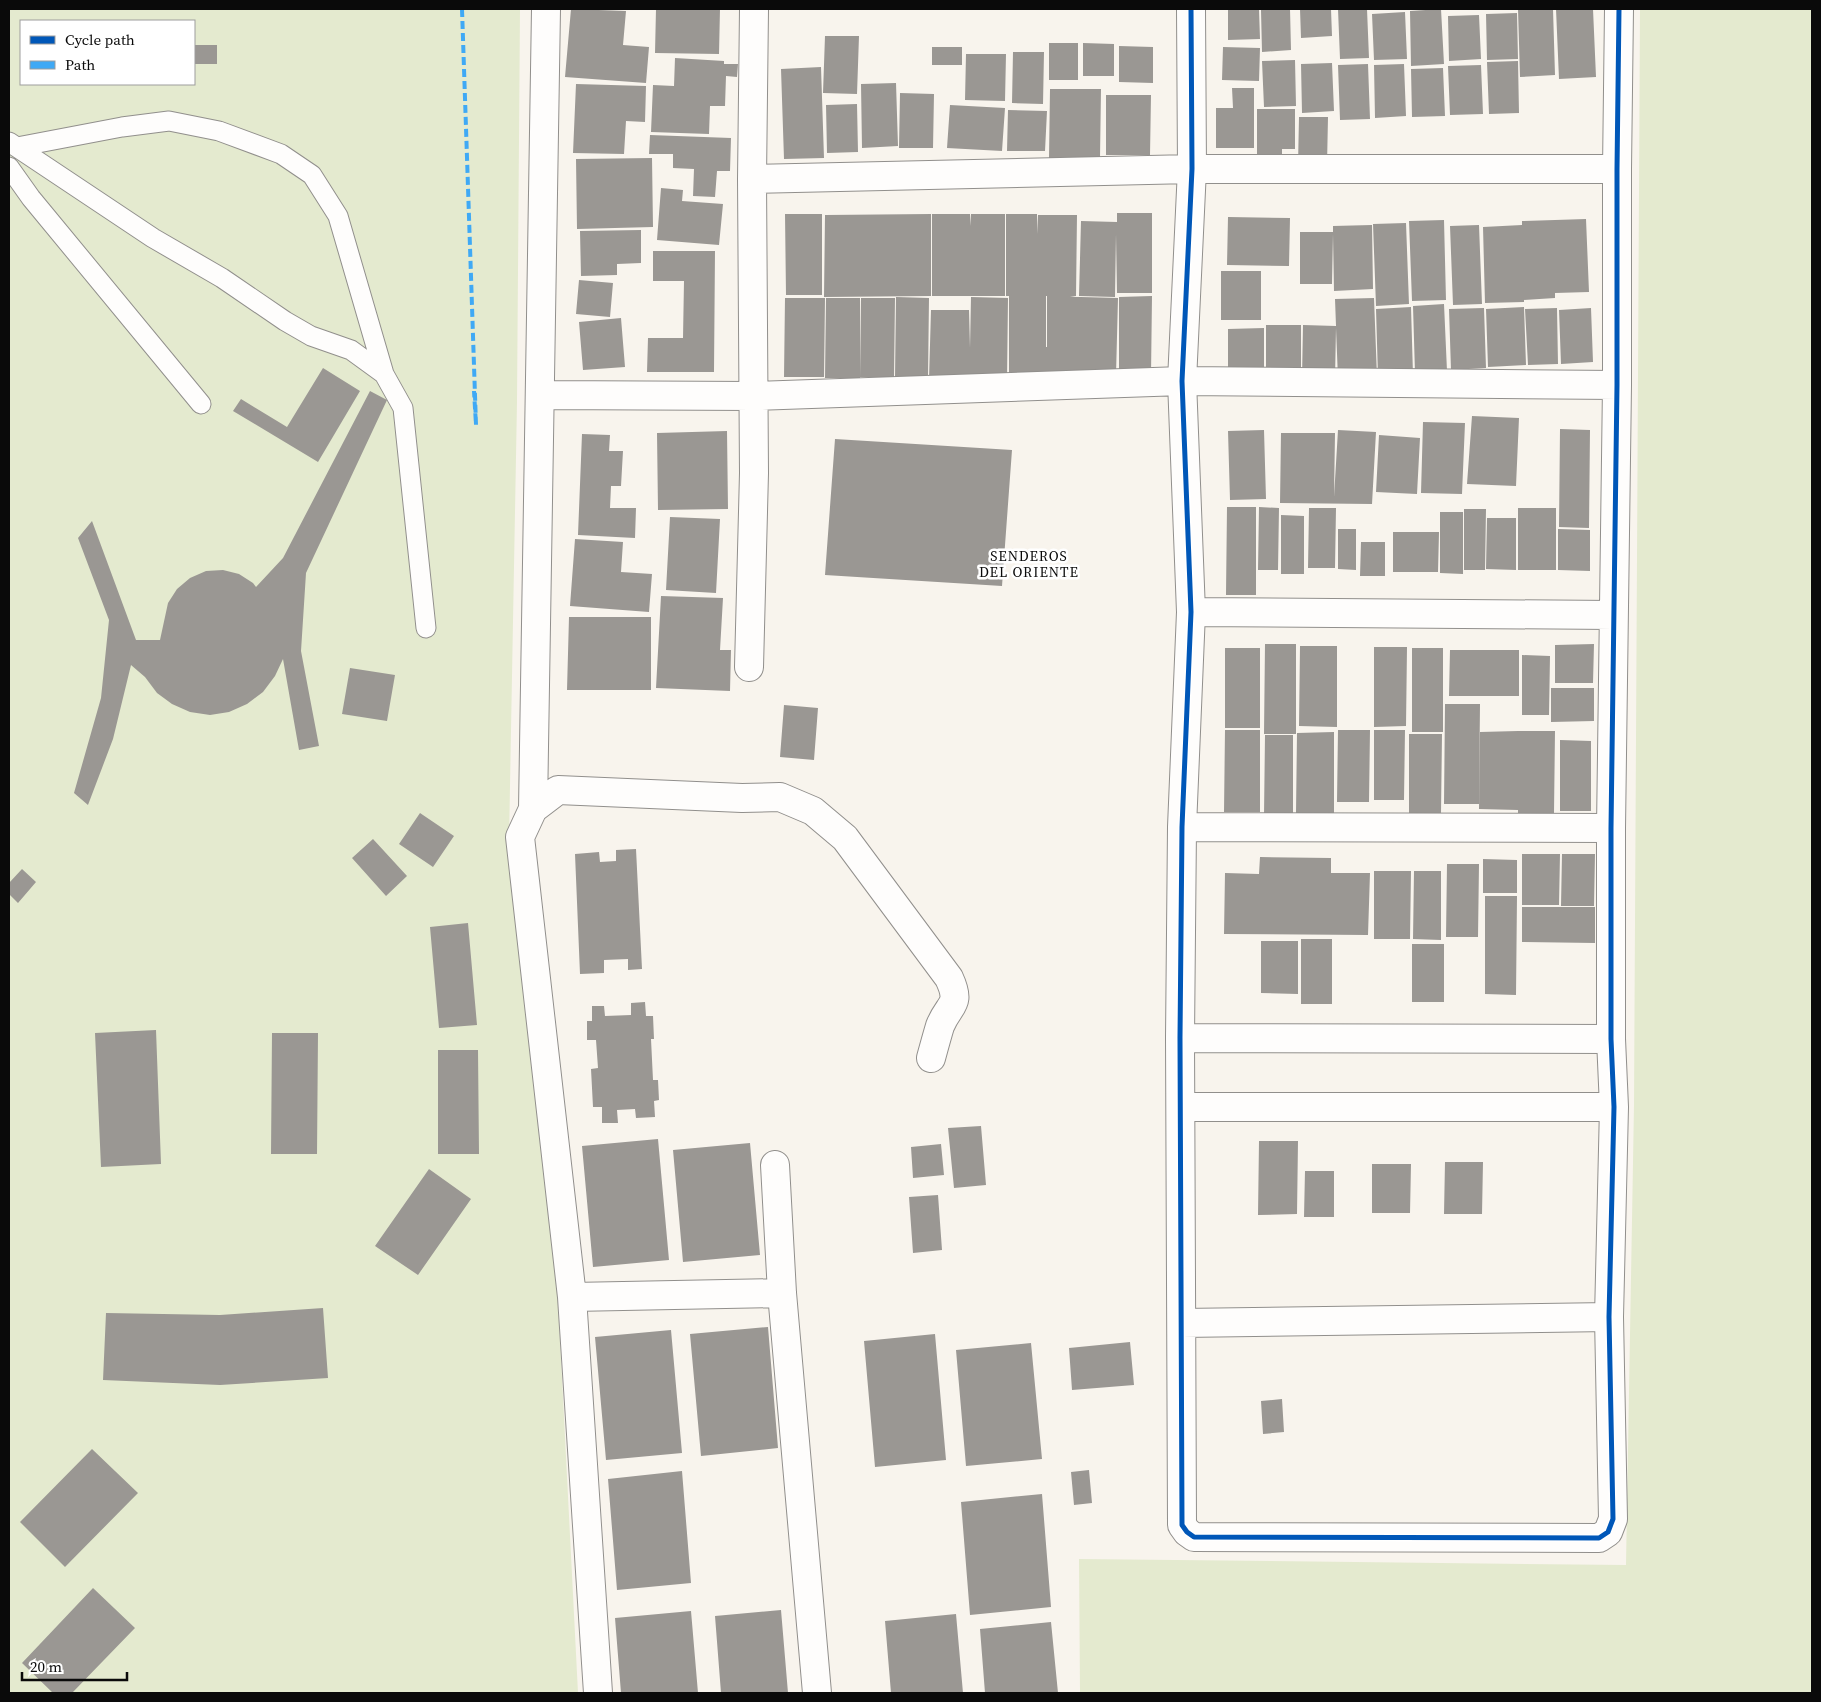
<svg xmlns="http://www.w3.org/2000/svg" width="1821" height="1702" viewBox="0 0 1821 1702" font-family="'Source Serif 4',serif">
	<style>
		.green { fill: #e4eacf; fill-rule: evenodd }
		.building { fill: #9a9793; fill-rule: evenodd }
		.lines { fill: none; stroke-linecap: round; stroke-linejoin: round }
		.lane-casing { stroke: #918f8c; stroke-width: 21 }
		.street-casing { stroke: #918f8c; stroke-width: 30 }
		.lane { stroke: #fefdfc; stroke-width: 19 }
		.street { stroke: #fefdfc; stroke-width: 28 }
		.quiet { stroke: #3fa9f5; stroke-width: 4; stroke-dasharray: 8 4; stroke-linecap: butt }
		.cycleway-casing { stroke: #fff; stroke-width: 8 }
		.cycleway { stroke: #0057b8; stroke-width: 5 }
		.labels { text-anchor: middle; stroke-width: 5; stroke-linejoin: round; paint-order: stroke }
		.neighbourhood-label { font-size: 14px; letter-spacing: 1px; fill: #0a0a0a; stroke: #fff }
	</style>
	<rect width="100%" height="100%" fill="#f8f4ed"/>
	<path class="green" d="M9,9H520L517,402L509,841L558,1299L578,1693H9ZM21,21H194V84H21Z
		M1640,9H1812V1693H1080L1079,1559L1626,1565L1634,1105Z"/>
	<path class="building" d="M571,9L626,11L623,45L649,47L646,83L565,77Z
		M656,9H720L719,54L655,53Z
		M1228,9H1259L1260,39L1228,40Z
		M1290,9L1291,50L1262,52L1261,10Z
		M1300,9H1331L1332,36L1301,38Z
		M1338,9H1367L1369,58L1340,59Z
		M1441,9L1444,64L1411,66L1410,11Z
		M1518,9H1553L1555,75L1520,77Z
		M1556,9H1593L1596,77L1559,79Z
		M1405,12L1407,59L1374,60L1372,14Z
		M1517,13L1518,59L1487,60L1486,14Z
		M1479,15L1481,59L1449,61L1448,16Z
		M825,36H859L857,94L823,93Z
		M1049,43H1078V80H1049Z
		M1083,43L1114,44V76H1083Z
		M194,45H217V64H194Z
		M1119,46L1153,47V83L1119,82Z
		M932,47H962V65H932Z
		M1223,47L1260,48L1259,81L1222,80Z
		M1013,52H1044L1043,104L1012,103Z
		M966,54H1006L1005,101L965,100Z
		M675,58L724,61V64H738L737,77L726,76L725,106H710L709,134L651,132L653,85L674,86Z
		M1295,60L1296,106L1264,107L1262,61Z
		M1518,61L1519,113L1489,114L1487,62Z
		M1332,63L1334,111L1302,113L1301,64Z
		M1368,64L1370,119L1340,120L1338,65Z
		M1404,64L1406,116L1375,118L1374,65Z
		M1481,65L1483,114L1450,115L1448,66Z
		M821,67L824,158L784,159L781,69Z
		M1443,68L1445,116L1412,117L1411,69Z
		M896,83L898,146L862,148L861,84Z
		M576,84L646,86L645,122L626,121L624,154L573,153Z
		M1232,88H1254V148H1216V108H1233Z
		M1050,89H1101L1100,158H1049Z
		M900,93L934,94L933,148H899Z
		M1106,95H1151L1150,155H1106Z
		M857,104L858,152L827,153L826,105Z
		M950,105L1005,108L1002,151L947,148Z
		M1257,109H1295V149H1282V166L1257,165Z
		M1008,110L1047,111L1045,151H1007Z
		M1299,117H1328L1327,165H1298Z
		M650,135L731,138L730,171H717L715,197L693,196L694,169L673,168V154H649Z
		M652,158L653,227L577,229L576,159Z
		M661,188L683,190L682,201L723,204L719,245L657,240Z
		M1117,213H1152V293H1117L1116,234L1115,297L1079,296L1081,221L1117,222Z
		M785,214H822V295H786Z
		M931,214V296L824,297L825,215Z
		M932,214H970L971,226V214H1005V296H932Z
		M1006,214H1037V234L1038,215H1077L1076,296L1070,297H1081V309V297L1118,298L1116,375L1009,379V296H1006ZM1046,296H1047V347H1046Z
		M1228,217L1290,218L1289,266L1227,265Z
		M1586,219L1589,292L1555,293V298L1524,300V302L1485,303L1483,227L1522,225V221Z
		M1444,220L1446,300L1412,301L1409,221Z
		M1406,223L1409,304L1376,306L1373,224Z
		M1372,225L1373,289L1334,291L1333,234L1332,284H1300V232H1333V226Z
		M1479,225L1482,304L1453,305L1450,226Z
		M641,230V263L617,264V275L581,276L580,231Z
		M653,251H715L714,372H647L648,338H683L684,281H653Z
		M1221,271H1261V320H1221Z
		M579,280L613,283L610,317L576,314Z
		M1152,296L1151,375H1119V297Z
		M896,297L929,298L928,378H895Z
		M971,297L1008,298L1007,380L929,379L931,310H969L970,348Z
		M785,298H825L824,377H784Z
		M826,298H860V378H825Z
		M861,298H895L894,377H860Z
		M1374,298L1377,377L1338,379L1336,328L1335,379L1302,378L1303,325L1336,326L1335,299Z
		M1444,304L1447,371L1415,373L1413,306Z
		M1411,307L1413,375L1378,377L1376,309Z
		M1524,307L1526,365L1488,367L1486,309Z
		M1484,308L1486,368L1451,370L1449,309Z
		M1557,308L1558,364L1528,365L1525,309Z
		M1591,308L1593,362L1561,364L1559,310Z
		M621,318L625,367L583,370L579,322Z
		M1266,325H1301V377H1266Z
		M1264,328V374H1228V329Z
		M323,368L360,391L318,462L233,411L241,399L287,427Z
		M370,391L387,400L306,573L301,651L319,746L299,750L283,659L275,676L263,692L247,704L229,712L210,715L190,712L172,704L157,693L145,677L131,665L113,739L88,805L74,793L101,698L109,620L78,538L92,521L136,640H160L168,603L177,589L190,578L206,571L223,570L239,574L253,583L256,587L283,558Z
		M1472,416L1519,418L1516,486L1467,484Z
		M1423,422L1465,423L1462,494L1421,493Z
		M1560,429L1590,430L1589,528L1559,527Z
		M1264,430L1266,499L1230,500L1228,431Z
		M1338,430L1376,432L1372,504L1280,503L1281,433H1335L1334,497Z
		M727,431L728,509L658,510L657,433Z
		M582,434L610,435L609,451H623L621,486H611L610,508H636L635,538L578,535Z
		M1379,435L1420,438L1417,494L1376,492Z
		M835,439L1012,450L1002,586L825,575Z
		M1227,507H1256V595H1226Z
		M1259,507L1279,508L1278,570H1258Z
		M1309,508H1336L1335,568H1308Z
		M1518,508H1556V570H1518Z
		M1464,509H1486L1485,570H1464Z
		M1440,512H1463V574L1440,573Z
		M1281,515L1304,516V574H1281Z
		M670,517L720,519L716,593L666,590Z
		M1487,518H1516V570L1486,569Z
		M1338,529H1356V570L1338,569Z
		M1558,529L1590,530V571L1558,570Z
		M1393,532H1439L1438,572H1393Z
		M575,539L623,542L621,572L652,574L649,612L570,606Z
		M1361,542H1385V576H1360Z
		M661,596L723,598L720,650H731L730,691L656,688Z
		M569,617H651V690H567Z
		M1265,644H1296V734H1264Z
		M1594,644L1593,683H1555V645Z
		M1300,646H1337V727L1299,726Z
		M1374,647H1407L1406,726L1374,727Z
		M1225,648H1260V728H1225Z
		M1412,648H1443V732H1412Z
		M1450,650H1519V696H1449Z
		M1522,655L1550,656L1549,715H1522Z
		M350,668L395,675L387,721L342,714Z
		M1551,688H1594V721L1551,722Z
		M1445,704H1480L1479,804H1444Z
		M784,705L818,708L814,760L780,757Z
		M1225,730H1260V812H1224Z
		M1338,730H1370L1369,802H1337Z
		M1374,730H1405L1404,800H1374Z
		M1518,731H1555L1554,813H1518V810L1479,809L1480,732Z
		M1334,732V814L1296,813L1297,733Z
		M1409,734H1442L1441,814H1409Z
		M1265,735H1293V816H1264Z
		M1560,740L1591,741V811H1560Z
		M420,813L454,836L433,867L399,844Z
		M373,839L407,876L386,896L352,858Z
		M636,849L642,969L628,970V959L604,960V973L580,974L575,854L599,852L600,862L616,861V850Z
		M1522,854H1560L1559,905H1522Z
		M1562,854H1595L1594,906H1561Z
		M1260,857L1331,858V873H1370L1368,935L1224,934L1225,873L1259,874Z
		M1483,859L1517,860V893H1483Z
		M1447,864H1479L1478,937H1446Z
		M22,869L36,882L18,903L9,894V883Z
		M1374,871H1411L1410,939H1374Z
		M1414,871H1441V940L1413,939Z
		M1485,896H1517L1516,995L1485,994Z
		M1522,907H1595V943L1522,942Z
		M468,923L477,1025L439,1028L430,927Z
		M1301,939H1332V1004H1301Z
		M1261,941H1298V994L1261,993Z
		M1412,944H1444V1002H1412Z
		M645,1002L646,1016H653L654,1039H651L653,1080H658L659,1100L654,1101L655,1117L636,1118L635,1109L617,1110L618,1123H602V1107H593L591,1069L598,1068L596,1040H587V1021H592V1006H604L605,1016L631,1015V1003Z
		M156,1030L161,1164L101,1167L95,1033Z
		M272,1033H318L317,1154H271Z
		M438,1050H478L479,1154H438Z
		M981,1126L986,1185L954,1188L948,1128Z
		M658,1139L669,1260L593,1267L582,1146Z
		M1259,1141H1298L1297,1214L1258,1215Z
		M750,1143L760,1255L683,1262L673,1150Z
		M941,1144L944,1175L913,1178L911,1147Z
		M1445,1162H1483L1482,1214H1444Z
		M1372,1164H1411L1410,1213H1372Z
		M429,1169L471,1199L418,1275L375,1246Z
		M1305,1171H1334V1217H1304Z
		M938,1195L942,1250L913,1253L909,1197Z
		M323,1308L328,1378L220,1385L103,1380L106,1313L220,1315Z
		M768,1327L778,1448L701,1456L690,1334Z
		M671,1330L682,1453L606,1460L595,1337Z
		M935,1334L946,1460L875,1467L864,1341Z
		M1130,1342L1134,1385L1072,1390L1069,1348Z
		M1031,1343L1042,1459L966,1466L956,1350Z
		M1282,1399L1284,1432L1263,1434L1261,1401Z
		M92,1449L138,1493L65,1567L20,1522Z
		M1089,1470L1092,1503L1074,1505L1071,1472Z
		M682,1471L691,1583L617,1590L608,1479Z
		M1042,1494L1051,1607L970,1615L961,1502Z
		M93,1588L135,1628L72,1693H53L22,1663Z
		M781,1610L788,1693H721L715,1616Z
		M691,1611L698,1693H621L615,1618Z
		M956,1614L963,1693H891L885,1621Z
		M1051,1622L1058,1693H985L980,1629Z"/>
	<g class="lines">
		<g class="lane-casing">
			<path id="lane" d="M9,142L153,238L222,278L285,321L311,336L351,350L384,374L403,408L426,628
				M17,147L122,127L169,121L219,131L281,154L312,175L338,216L384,374
				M9,167L31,198L201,404"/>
		</g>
		<g class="street-casing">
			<path id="street" d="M1191,9L1192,169L1182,381L1191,612L1182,827L1180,1038L1182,1525L1187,1532L1194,1537L1599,1538L1608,1532L1613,1519L1609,1317L1614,1107L1611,1039V828L1617,385V169L1619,9
				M752,179L1192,169H1617
				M540,395L753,396L1182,381L1617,385
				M1191,612L1613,615
				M749,667L754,473L752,179L754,9
				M533,809L546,9
				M1182,827L1611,828
				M1180,1038L1611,1039
				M1182,1107H1614
				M775,1165L782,1293L817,1693
				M782,1293L572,1297L520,837L533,809L558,790L742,798L780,797L813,811L845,838L949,978C962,1006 949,1003 940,1026C937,1036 934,1047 931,1058
				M572,1297L598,1693
				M1182,1323L1609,1317"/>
		</g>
		<use href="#lane" class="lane"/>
		<use href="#street" class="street"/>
		<path class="quiet" d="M462,9L476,425L474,391"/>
		<g class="cycleway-casing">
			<path id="cycleway" d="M1191,9L1192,169L1182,381L1191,612L1182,827L1180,1038L1182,1525L1187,1532L1194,1537L1599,1538L1608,1532L1613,1519L1609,1317L1614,1107L1611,1039V828L1617,385V169L1619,9"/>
		</g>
		<use href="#cycleway" class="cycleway"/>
	</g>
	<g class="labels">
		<g class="neighbourhood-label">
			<text x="1029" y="561">SENDEROS<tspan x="1029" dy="16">DEL ORIENTE</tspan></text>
		</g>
	</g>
	<rect width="1821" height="1702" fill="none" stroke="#0a0a0a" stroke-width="20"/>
	<rect x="20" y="20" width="175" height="65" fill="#ffffff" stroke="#9d9d9d"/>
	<rect x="30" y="36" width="25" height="8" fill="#0057b8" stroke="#9d9d9d"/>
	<text x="65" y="45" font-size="15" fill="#0a0a0a">Cycle path</text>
	<rect x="30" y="61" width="25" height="8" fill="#3fa9f5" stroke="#9d9d9d"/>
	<text x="65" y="70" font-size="15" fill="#0a0a0a">Path</text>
	<path d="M22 1672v8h105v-8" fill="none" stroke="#0a0a0a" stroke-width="2.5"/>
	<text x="30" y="1672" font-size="15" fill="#0a0a0a" stroke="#ffffff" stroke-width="4" paint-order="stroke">20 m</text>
</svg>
